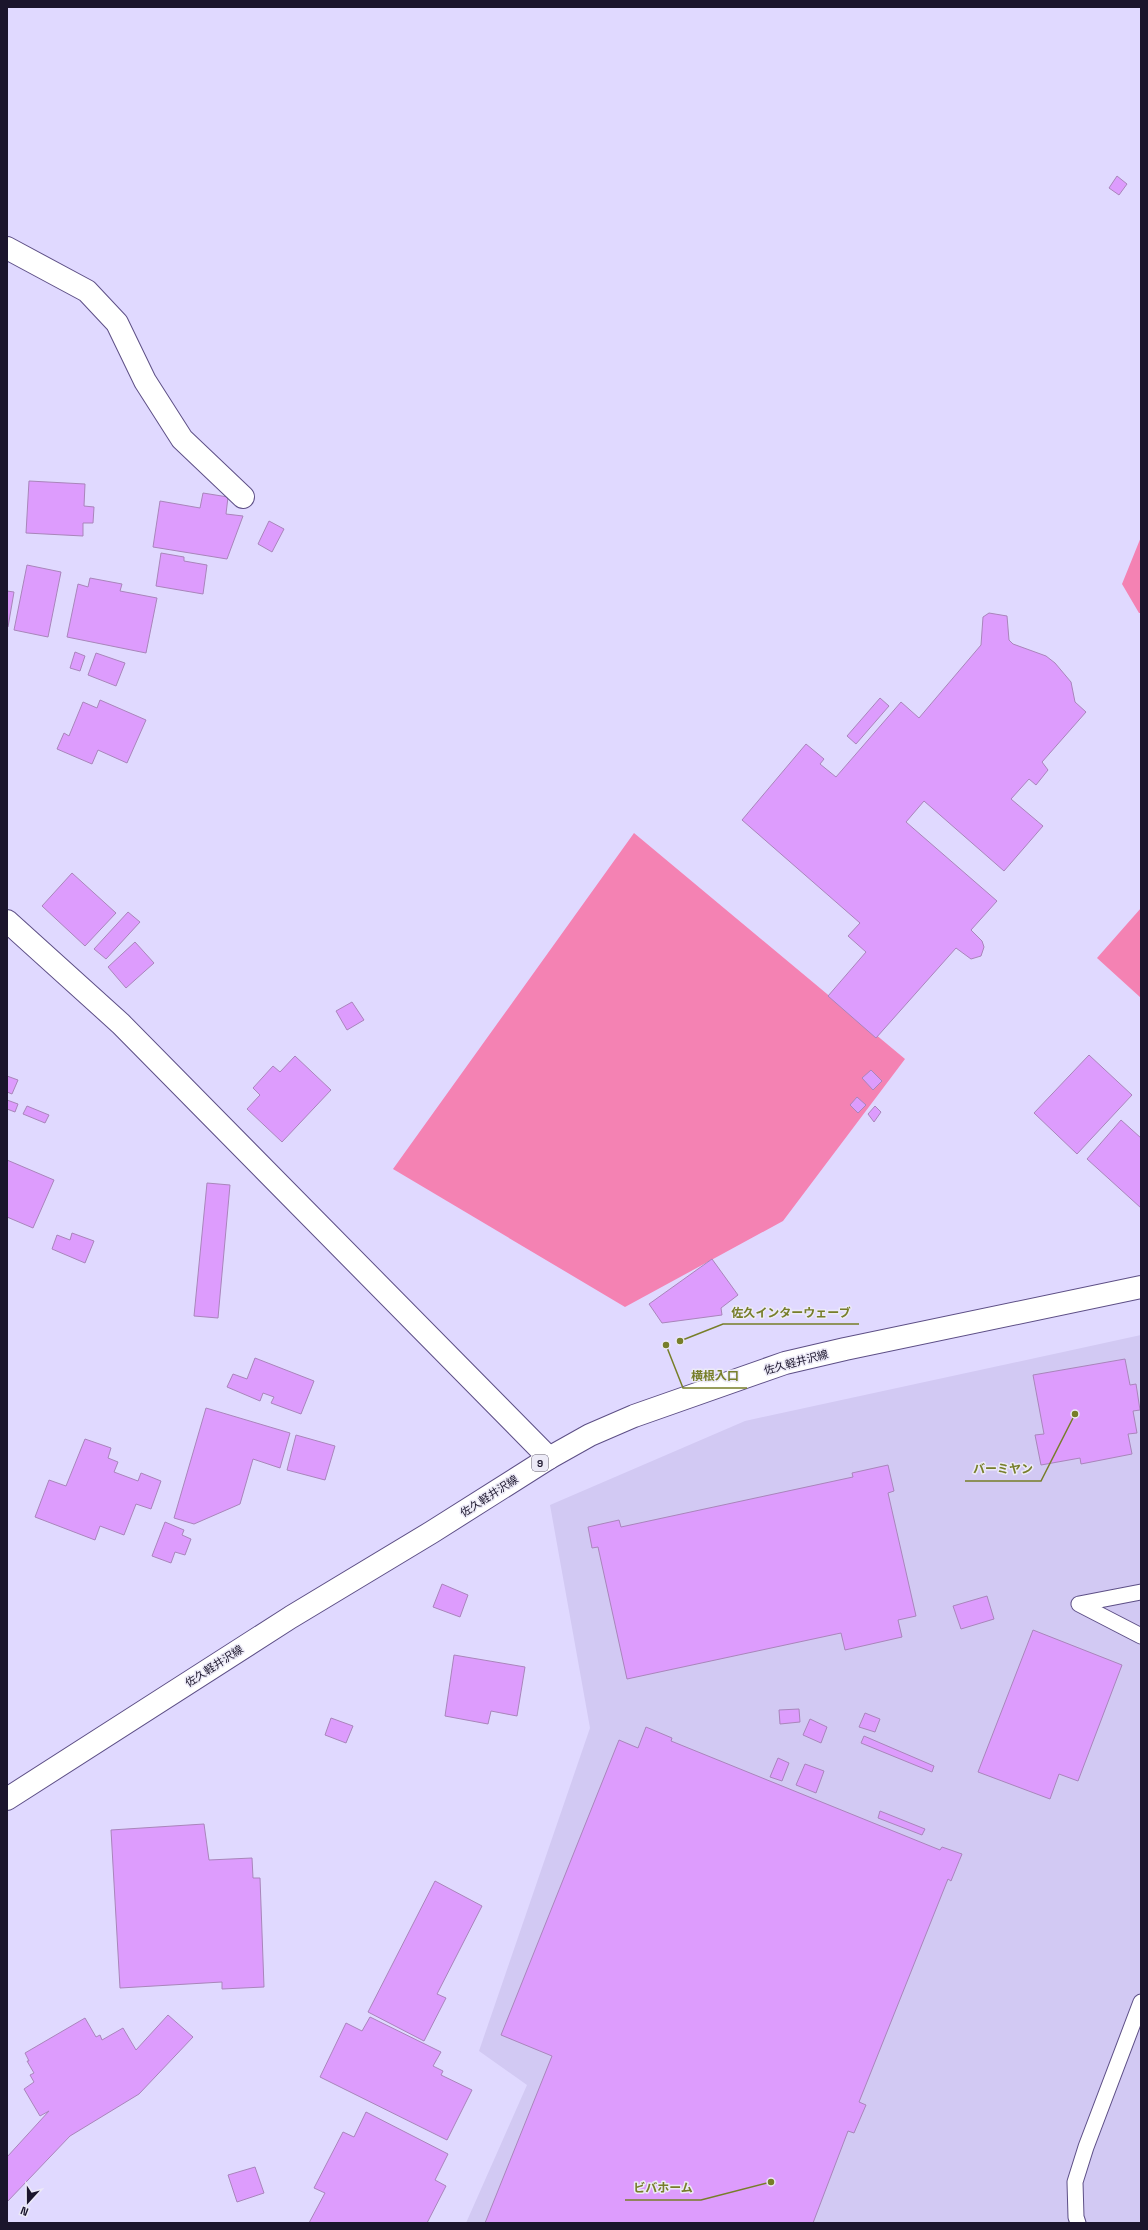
<svg xmlns="http://www.w3.org/2000/svg" width="1148" height="2230" viewBox="0 0 1148 2230" font-family="'Space Grotesk','Noto Sans JP',sans-serif">
	<style>
		.built { fill: #d2c9f3 }
		.forest { fill: #f482b3 }
		.building { fill: #dd9cfd; stroke: #a985bb }
		.lines { fill: none; stroke-linecap: round; stroke-linejoin: round }
		.service-casing { stroke: #5d4f86; stroke-width: 17 }
		.minor-casing { stroke: #5d4f86; stroke-width: 24 }
		.primary-casing { stroke: #5d4f86; stroke-width: 24 }
		.service { stroke: #fff; stroke-width: 15 }
		.minor { stroke: #fff; stroke-width: 22 }
		.primary { stroke: #fff; stroke-width: 22 }
		.labels { text-anchor: middle; stroke-width: 3; stroke-linejoin: round; paint-order: stroke }
		.shield { fill: #eceaf7; stroke: #5a5569; stroke-width: 1 }
		.shield-label { font-size: 10px; font-weight: bold; fill: #1b152c }
		.street-label { font-size: 11px; fill: #1b152c; stroke: #eceaf7 }
		.leader { fill: none; stroke: #777e29; stroke-width: 1.5 }
		.callout-dot { fill: #777e29; stroke: #eceaf7; stroke-width: 1.5 }
		.callout-label { font-size: 12px; text-anchor: middle; font-weight: bold; fill: #777e29; stroke: #eceaf7; stroke-width: 3; stroke-linejoin: round; paint-order: stroke }
	</style>
	<rect width="100%" height="100%" fill="#e0d9ff"/>
	<path class="built" d="M1141,1335V2223H466L527,2085L479,2051L590,1728L550,1505L745,1421Z"/>
	<path class="forest" d="M1141,537V613H1139L1122,584Z
		M634,833L905,1059L783,1221L625,1307L393,1169Z
		M1141,908V998L1097,958Z"/>
	<path class="building" d="M1117,176L1127,184L1119,195L1109,188Z
		M29,481L85,484L84,506L94,507L93,523H83V536L26,533Z
		M203,493L228,497L226,514L243,516L227,559L153,547L160,501L200,508Z
		M269,521L284,529L272,552L258,544Z
		M161,553L184,557V561L207,565L203,594L156,586Z
		M27,565L61,572L48,637L14,630Z
		M90,578L122,584L120,591L157,598L146,653L67,637L78,584L88,587Z
		M7,591L14,592L8,627L7,626Z
		M989,613L1007,616L1009,640L1013,644L1046,656L1055,663L1071,682L1075,702L1086,712L1042,762L1048,770L1036,785L1029,779L1011,799L1043,826L1004,871L924,801L906,822L997,901L971,930L982,941L984,947L981,956L971,959L956,948L876,1038L828,996L866,952L848,936L860,923L742,820L806,744L824,759L820,764L836,777L901,702L919,718L981,645L983,617Z
		M75,652L85,656L80,671L70,668Z
		M96,653L125,663L116,686L88,675Z
		M880,698L889,706L856,744L847,736Z
		M100,700L146,720L127,763L98,750L92,764L57,749L64,733L69,736L83,702L97,708Z
		M72,873L116,913L85,946L42,906Z
		M128,912L140,922L106,959L94,949Z
		M135,942L154,963L126,988L108,967Z
		M352,1002L364,1020L347,1030L336,1011Z
		M1089,1055L1132,1095L1077,1154L1034,1113Z
		M295,1056L331,1090L282,1142L247,1109L260,1095L253,1088L273,1066L280,1072Z
		M871,1070L882,1081L873,1090L862,1078Z
		M7,1076L18,1080L12,1094L7,1092Z
		M857,1097L866,1105L858,1113L850,1105Z
		M7,1100L18,1104L15,1112L7,1109Z
		M27,1106L49,1115L45,1123L23,1114Z
		M875,1106L881,1112L874,1122L868,1114Z
		M1121,1120L1141,1138V1208L1087,1159Z
		M7,1160L54,1180L33,1228L7,1217Z
		M207,1183L230,1185L218,1318L194,1316Z
		M72,1233L94,1241L85,1263L52,1249L57,1235L70,1240Z
		M712,1259L738,1295L721,1308L722,1315L662,1323L649,1304Z
		M255,1358L314,1381L301,1414L271,1403L274,1397L263,1393L260,1401L227,1387L233,1374L247,1379Z
		M1125,1359L1130,1385L1136,1384L1140,1410L1133,1411L1137,1433L1128,1434L1132,1454L1081,1464L1080,1458L1041,1465L1035,1435L1044,1434L1033,1375Z
		M206,1408L290,1433L280,1468L253,1459L240,1504L194,1524L174,1518Z
		M296,1435L335,1446L325,1480L287,1470Z
		M85,1439L111,1448L108,1458L118,1462L114,1472L138,1481L141,1473L161,1481L151,1509L136,1504L124,1535L100,1526L95,1540L35,1517L49,1480L66,1486Z
		M888,1465L894,1491L888,1493L916,1616L898,1620L902,1637L845,1650L841,1633L627,1679L598,1547L592,1548L588,1527L619,1520L621,1527L853,1477L852,1473Z
		M165,1522L184,1530L182,1535L191,1539L185,1555L175,1552L171,1563L152,1556Z
		M442,1584L468,1595L460,1617L433,1607Z
		M987,1596L994,1619L961,1629L953,1606Z
		M1033,1630L1122,1665L1078,1781L1059,1774L1050,1799L978,1772Z
		M454,1655L525,1667L517,1716L491,1711L488,1724L445,1716Z
		M799,1709L800,1722L780,1724L779,1710Z
		M865,1713L880,1719L875,1732L859,1727Z
		M331,1718L353,1726L346,1743L325,1735Z
		M810,1719L827,1727L821,1743L803,1735Z
		M646,1727L672,1738L671,1741L940,1850L942,1847L962,1854L951,1881L948,1879L859,2102L866,2105L854,2133L848,2131L813,2223H485L552,2056L501,2035L619,1740L638,1748Z
		M864,1736L934,1766L932,1772L861,1743Z
		M778,1758L789,1763L782,1781L770,1777Z
		M805,1764L824,1771L816,1793L796,1785Z
		M880,1811L925,1829L922,1835L878,1818Z
		M204,1824L209,1860L252,1858L253,1878H260L264,1987L222,1989V1982L120,1988L111,1830Z
		M435,1881L482,1906L437,1994L446,1998L424,2041L368,2012Z
		M168,2015L193,2037L139,2094L70,2136L7,2202V2157L49,2111L40,2116L24,2089L34,2082L30,2075L34,2073L27,2061H29L25,2053L85,2018L96,2037L100,2035L102,2040L123,2028L136,2050Z
		M370,2017L441,2052L433,2066L443,2071L441,2075L472,2090L447,2140L320,2077L346,2023L362,2031Z
		M366,2112L448,2154L435,2180L446,2186L427,2223H309L325,2193L314,2188L343,2132L354,2137Z
		M255,2167L264,2193L237,2202L228,2175Z"/>
	<g class="lines">
		<g class="service-casing">
			<path id="service" d="M1079,1604L1141,1636
				M1079,1604L1141,1592
				M1078,2223L1076,2217L1075,2182L1086,2147L1141,2002"/>
		</g>
		<g class="minor-casing">
			<path id="minor" d="M7,248L87,291L117,323L145,381L182,439L243,497
				M7,921L121,1024L549,1458"/>
		</g>
		<g class="primary-casing">
			<path id="primary" d="M7,1799L291,1617L432,1532L549,1458L590,1435L634,1416L785,1363L845,1349L1141,1287"/>
		</g>
		<use href="#service" class="service"/>
		<use href="#minor" class="minor"/>
		<use href="#primary" class="primary"/>
	</g>
	<g class="labels">
		<rect class="shield" x="532" y="1455" width="16" height="16" rx="3"/>
		<g class="shield-label">
			<text x="540" y="1467">9</text>
		</g>
		<g class="street-label">
			<text transform="translate(796 1362) rotate(-15)" y="4">佐久軽井沢線</text>
			<text transform="translate(489 1496) rotate(-33)" y="4">佐久軽井沢線</text>
			<text transform="translate(214 1666) rotate(-33)" y="4">佐久軽井沢線</text>
		</g>
	</g>
	<path class="leader" d="M680 1341L723 1324H859M666 1345L683 1388H747M1075 1414L1041 1481H965M771 2182L701 2200H625"/>
	<g class="callout-dot">
		<circle cx="680" cy="1341" r="4"/>
		<circle cx="666" cy="1345" r="4"/>
		<circle cx="1075" cy="1414" r="4"/>
		<circle cx="771" cy="2182" r="4"/>
	</g>
	<g class="callout-label">
		<text x="791" y="1317">佐久インターウェーブ</text>
		<text x="715" y="1380">横根入口</text>
		<text x="1003" y="1473">バーミヤン</text>
		<text x="663" y="2192">ビバホーム</text>
	</g>
	<rect width="1148" height="2230" fill="none" stroke="#1b152c" stroke-width="16"/>
	<g transform="translate(28 2202) rotate(201)" stroke="#eceaf7" stroke-width="3" paint-order="stroke">
	<path d="M0-3L7 15L0 10L-7 15Z" fill="#1b152c"/>
	<text y="-6" font-size="11" font-weight="bold" text-anchor="middle" fill="#1b152c">N</text>
	</g>
</svg>
